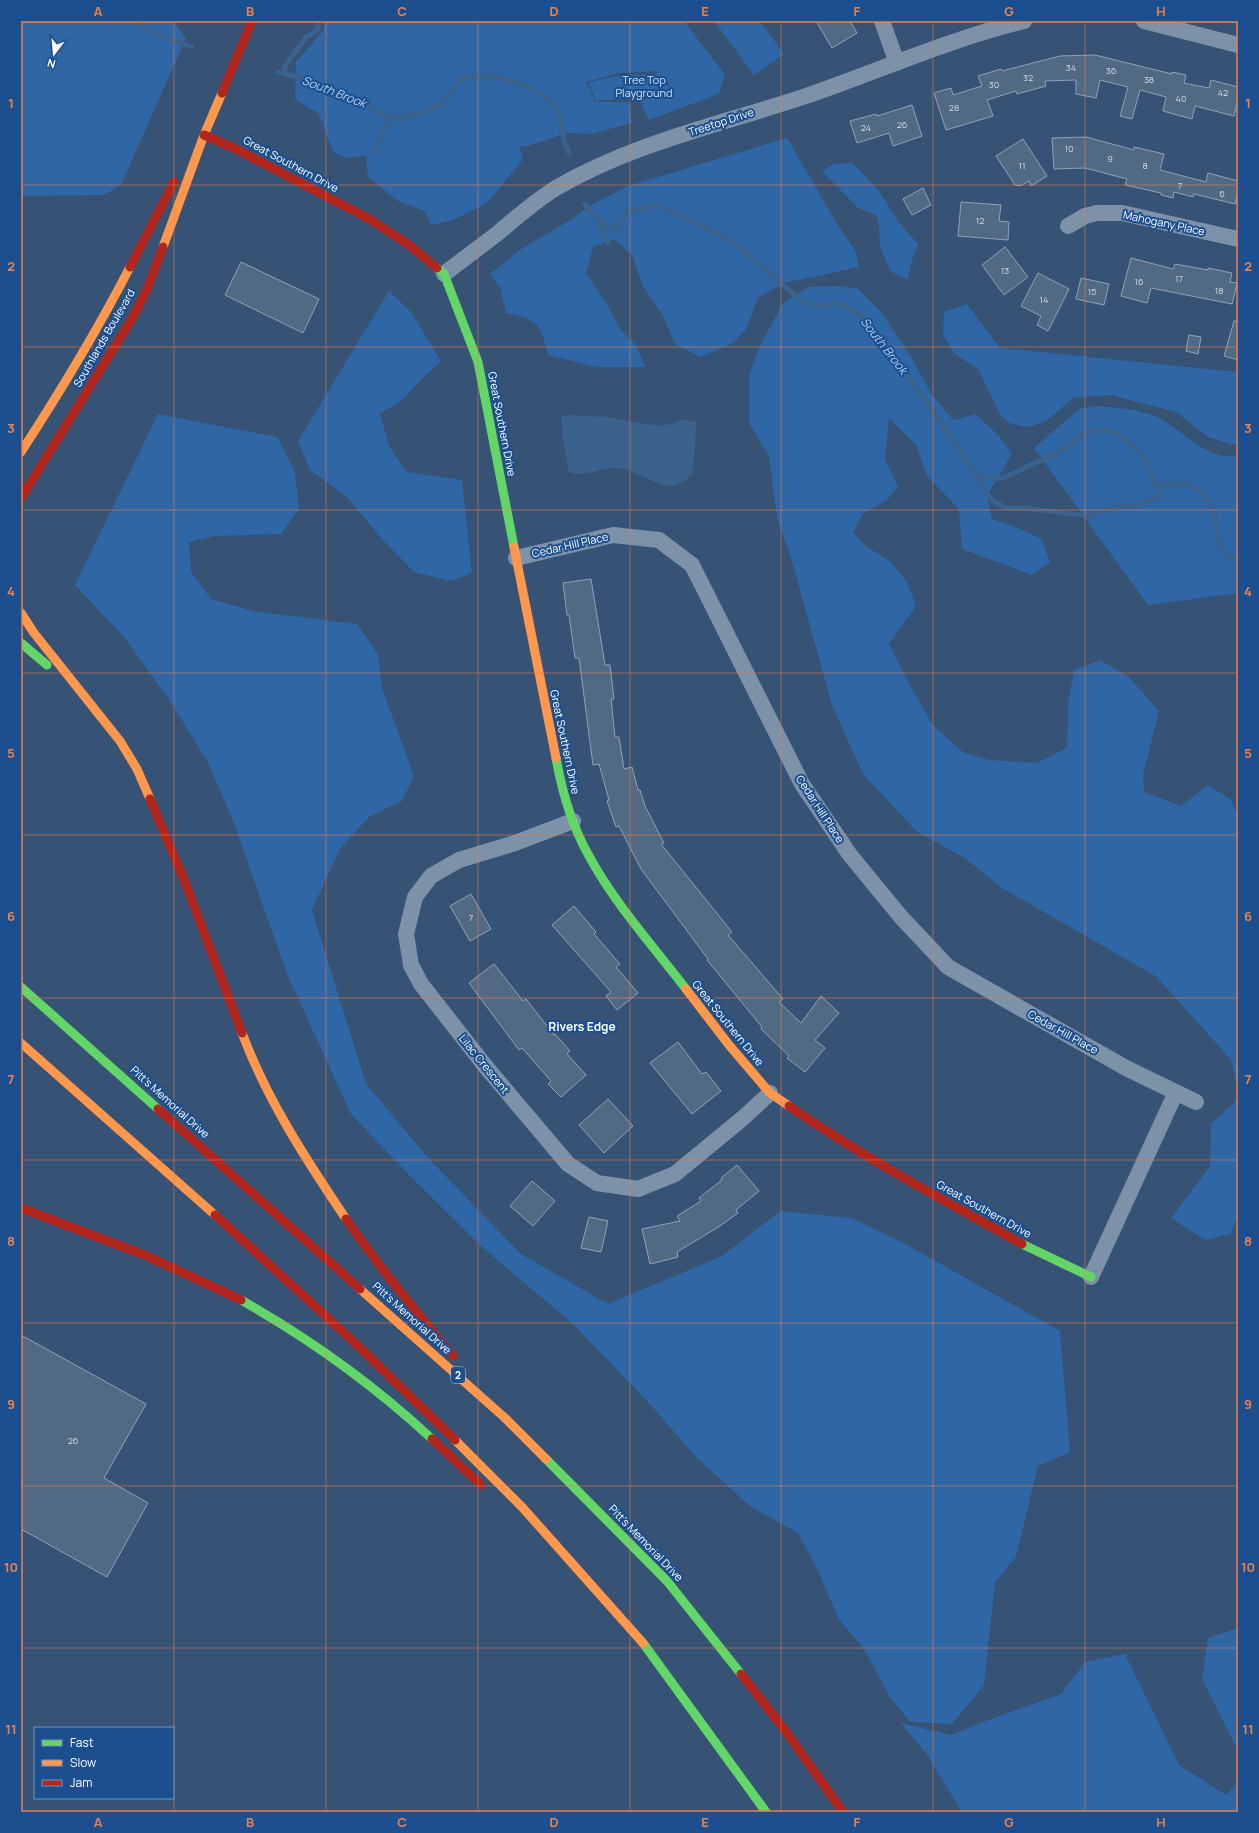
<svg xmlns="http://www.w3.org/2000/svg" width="1259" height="1833" viewBox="0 0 1259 1833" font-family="Manrope,sans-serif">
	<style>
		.green { fill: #2f66a5 }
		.water { fill: #3b618d }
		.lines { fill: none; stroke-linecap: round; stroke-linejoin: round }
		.stream { stroke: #3b618d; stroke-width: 5 }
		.building { fill: #526984; stroke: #92a2b6 }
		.street { stroke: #7d92a8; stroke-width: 16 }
		.fast { stroke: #63d668; stroke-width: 9 }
		.slow { stroke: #ff974d; stroke-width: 9 }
		.jam { stroke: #b3261e; stroke-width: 9 }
		.grid { fill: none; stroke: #ee8249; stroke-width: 1; stroke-opacity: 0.55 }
		.labels { text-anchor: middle; stroke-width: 4; stroke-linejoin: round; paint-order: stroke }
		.number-label { font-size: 9px; fill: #d4dae0 }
		.shield { fill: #1b4f8f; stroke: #bbcadd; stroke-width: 1 }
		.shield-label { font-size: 10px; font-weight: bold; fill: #fff }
		.park-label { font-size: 11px; fill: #cfe3fa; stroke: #1b4f8f }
		.street-label { font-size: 11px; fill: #fff; stroke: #1b4f8f }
		.water-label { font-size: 12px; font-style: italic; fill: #b5d3f5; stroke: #1b4f8f }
		.neighbourhood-label { font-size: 12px; font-weight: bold; fill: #fff; stroke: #1b4f8f }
		.neatline { fill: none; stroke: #ee8249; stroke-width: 1.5 }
		.grid-label { font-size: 13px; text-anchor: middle; font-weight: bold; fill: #ee8249 }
	</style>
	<rect width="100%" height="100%" fill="#365274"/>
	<path class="green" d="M21,21H173L186,38L122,183L105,195L21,196Z
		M325,21H684L725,75L719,94L649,120L640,101L674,91L658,71L618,73L586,82L595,102H629L632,123L591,134L567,133L528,146H521L520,150L523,156L521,162L487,203L453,220L431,225L425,211L398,201L368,177L366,155L347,158L333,152L319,114L295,99L296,62L323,31Z
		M714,21H760L784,54L754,75Z
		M659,73L672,91L646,97L596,101L588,83L610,77Z
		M787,138L837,224L855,250L859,267L784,283L758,298L746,329L733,343L700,357L675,344L662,314L643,286L632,255L614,239L593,247L586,273L605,301L621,330L636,345L645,367H596L548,355C540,324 539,319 506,313L500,287L490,274L524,247L569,221L593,204L628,186Z
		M853,163L879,191L898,221L918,244L911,263L908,280L890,271L880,247L879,225L876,215L858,208L822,171L833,164Z
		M836,286L857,288L881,312L911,357L932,395L953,420L976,414L999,436L1012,454L987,495L992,519L1020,529L1042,539L1050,563L1032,575L962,549L959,509L927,476L916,445L889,418L885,459L898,487L887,500L863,514L853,532L866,546L891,562L907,582L916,606L889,644L912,689L933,725L964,753L990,760L1036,763L1067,748L1068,704L1074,670L1100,660L1129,677L1159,711L1143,775L1144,792L1181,806L1208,785L1230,799L1238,816V1090L1231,1060L1157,977L1002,888L966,859L916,831L863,774L832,705L791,558L777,518L769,456L749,423V375L760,346L783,303L808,287Z
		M389,291L411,312L441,361L422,379L399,403L380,413L389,446L406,472L462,480L472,573L451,581L414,572L383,540L347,497L310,470L298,441Z
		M967,304L1000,348L1238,372V444H1230L1208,437L1176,412L1110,395L1073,398L1045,422L1027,427L1009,423L1000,414L978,369L955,354L943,335L944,312Z
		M1099,406C1118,408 1139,409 1157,417C1184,430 1203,460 1238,456V593L1148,605L1034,448L1080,408Z
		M158,414L277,437L295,472L299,509L281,534L215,536L189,542L191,572L211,599L253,611L357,624L378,654L382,688L414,776L402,801L369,817L340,849L312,910L366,1084L429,1159L521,1254L608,1304L722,1256L780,1211L852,1218L907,1245L1060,1331L1070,1452L1038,1466L1016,1557L995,1582L984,1685L952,1724L910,1722L890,1697L864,1649L838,1618L818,1571L798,1533L751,1507L697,1458L648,1402L574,1325L481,1246L410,1176L351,1114L287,974L232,818L207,761L172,704L125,638L75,585Z
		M1238,1099V1211L1231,1234L1205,1240L1171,1218L1210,1166L1211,1124Z
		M1238,1628V1751L1202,1679L1208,1638Z
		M1125,1654L1179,1765L1226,1795L1238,1782V1812H962L926,1753L901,1723L951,1735L988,1720L1061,1694L1085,1662Z"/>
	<path class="water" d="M570,415C583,417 595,416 607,417C633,420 659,433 683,419L696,422L695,448L692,475C686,480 678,486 670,486C652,484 634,468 614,468C599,468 584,478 569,472L563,440L561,416Z"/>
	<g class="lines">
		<path class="stream" d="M135,21L148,31L192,47
			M278,72L301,78L346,98L358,99L379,113L392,118L425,112L442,104L461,79L479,76L499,77L528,87L540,94L551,102L559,114L564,140L569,153
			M285,73V66L306,37L318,30V21
			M374,154L386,125L392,118
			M585,204C595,217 602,226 618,231L620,221L628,212L656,205L707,228L737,245L802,302L818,306L839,303L864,318L883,348L906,373L943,425L992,500L1006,508H1024L1089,516L1117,507L1138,505L1158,498L1162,485
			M598,221L608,243
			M976,472C993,488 1016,472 1032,464C1041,460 1050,457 1058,453C1069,446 1079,436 1091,431C1111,425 1132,443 1143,457C1149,465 1152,476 1156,485C1166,486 1175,483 1184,483C1190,484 1196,487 1201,491C1221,507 1212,547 1229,557C1232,558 1235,559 1238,559"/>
	</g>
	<path class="building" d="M816,21H850L857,33L832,48Z
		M1095,55L1172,74V72L1186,75L1184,83L1209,88L1211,80L1238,87V99L1234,116L1195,106L1192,119L1163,111L1166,97L1140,90L1132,119L1120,116L1128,87L1100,80L1096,98L1076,94V80L1045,81L1046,86L1017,94L1016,91L987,100L993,116L946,130L934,93L951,88L953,95L982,86L978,76L1001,69L1002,71L1060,56Z
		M912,105L922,136L893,146L889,133L857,143L850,121L876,114L877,116Z
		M1086,137L1134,150V147L1164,154L1160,170L1206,182L1208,173L1238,181V191L1235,204L1194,194L1193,197L1174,192L1173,198L1161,195V193L1125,185L1127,179L1085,168L1054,169L1052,138Z
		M1023,139L1047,176L1031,186L1029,181L1020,186L1015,185L996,156Z
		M923,188L931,205L912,215L903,199Z
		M961,202L1001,205L999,221L1009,222L1008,240L958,236Z
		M1005,247L1028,277L1004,295L982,265Z
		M1131,258L1173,269L1175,264L1208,270V268L1232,273L1230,282L1237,283L1232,304L1151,288L1147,303L1121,296Z
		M241,262L319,299L303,333L225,295Z
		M1038,273L1069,289L1048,331L1037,325L1041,316L1021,306Z
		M1081,278L1109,284L1104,305L1076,299Z
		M1234,321H1238V360L1224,356Z
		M1189,335L1201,337L1198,354L1186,351Z
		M591,579L605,665H610L614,699H611L615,737H619L624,769L632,767L638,790H640L645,806L664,843L661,844L732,932L728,935L783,999L779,1002L801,1023L821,996L839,1013L815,1040L825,1048L805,1072L787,1058L789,1056L761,1029L762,1027L707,960L708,959L641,869L619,826L616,827L607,801L609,800L599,764L593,765L579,658H575L569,615H567L563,583Z
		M471,894L491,929L470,941L450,906Z
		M574,906L596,932L594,934L620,964L616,967L638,993L617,1010L606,996L611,992L552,925Z
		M494,964L523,1001L526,999L554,1035L555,1034L570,1051L567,1054L586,1075L561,1097L548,1084L551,1081L522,1048L519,1050L469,983Z
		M678,1042L702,1074L706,1072L721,1091L692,1114L650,1063Z
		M608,1099L633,1126L604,1153L579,1125Z
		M737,1165L759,1191L736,1210L738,1213L720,1226L677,1252L678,1257L650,1264L642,1229L680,1221L677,1216L701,1201L699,1198L722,1180L721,1178Z
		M532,1181L555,1201L533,1226L510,1206Z
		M589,1217L608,1221L601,1252L581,1248Z
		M21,1335L146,1404L104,1478L148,1503L107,1577L21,1529Z"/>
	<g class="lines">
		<path class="street" d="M882,21L897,63
			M1144,21L1238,45
			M1068,226L1085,216L1097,213H1122L1238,239
			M444,274C462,260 480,247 498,233C517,217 535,201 556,188C633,143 722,124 806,96C878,71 950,39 1024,21
			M516,558L613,535L659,540L692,565L802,784L850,855L901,917L948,967L1126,1068L1196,1102
			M573,821L515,843L459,860L431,876L415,897L406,934L411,965L421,984L486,1067L568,1164L597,1183L638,1189L675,1174L743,1118L770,1093
			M1091,1277L1176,1092"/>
		<path class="fast" d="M437,268L444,274L478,362L514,547
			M21,643L47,665
			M556,758C562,792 572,826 589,856C615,904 653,946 686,989
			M21,987L158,1109
			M1022,1244L1091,1277
			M241,1300C310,1339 374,1385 432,1439
			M546,1459L667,1581L741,1674
			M643,1643L766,1812"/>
		<path class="slow" d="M163,247L204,135L222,93
			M21,452C60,392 97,331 130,267
			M514,547L556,758
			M21,613L34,633L120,741L137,769L150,799
			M686,989L729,1045L770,1093L789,1106
			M242,1033C267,1100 307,1161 346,1219
			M21,1043L215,1215
			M360,1289L505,1418L546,1459
			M455,1440L522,1507L643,1643"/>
		<path class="jam" d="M222,93L252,21
			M204,135L234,148L371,220L409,245L437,268
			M130,267L174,182
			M21,498L133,317L147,289L163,247
			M150,799L185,882L242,1033
			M789,1106C864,1158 943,1200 1022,1244
			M158,1109L360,1289
			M21,1208L147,1256L241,1300
			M215,1215L354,1342L455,1440
			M346,1219C379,1267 416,1312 453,1356
			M432,1439L481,1485
			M741,1674L787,1733L843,1812"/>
	</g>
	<path class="grid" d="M174,21V1812M326,21V1812M478,21V1812M630,21V1812M781,21V1812M933,21V1812M1085,21V1812M21,185H1238M21,347H1238M21,510H1238M21,673H1238M21,835H1238M21,998H1238M21,1160H1238M21,1323H1238M21,1486H1238M21,1648H1238"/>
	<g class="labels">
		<g class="number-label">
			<text x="1071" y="71">34</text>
			<text x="1111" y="74">36</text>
			<text x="1028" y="81">32</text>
			<text x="1149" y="83">38</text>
			<text x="994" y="88">30</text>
			<text x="1223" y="96">42</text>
			<text x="1181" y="102">40</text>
			<text x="954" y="111">28</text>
			<text x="902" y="128">26</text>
			<text x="866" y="131">24</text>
			<text x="1069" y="152">10</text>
			<text x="1110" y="162">9</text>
			<text x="1022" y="169">11</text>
			<text x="1145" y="169">8</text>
			<text x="1180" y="189">7</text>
			<text x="1222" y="197">6</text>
			<text x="980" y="224">12</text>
			<text x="1005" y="274">13</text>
			<text x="1179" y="282">17</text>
			<text x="1139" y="285">16</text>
			<text x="1219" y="294">18</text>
			<text x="1092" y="295">15</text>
			<text x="1044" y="303">14</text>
			<text x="471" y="921">7</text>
			<text x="73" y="1444">26</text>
		</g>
		<rect class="shield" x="451" y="1367" width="14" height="16" rx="3"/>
		<g class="shield-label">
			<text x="458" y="1379">2</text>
		</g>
		<g class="park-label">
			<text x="644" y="84">Tree Top<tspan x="644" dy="13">Playground</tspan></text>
		</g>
		<g class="street-label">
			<text transform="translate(721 122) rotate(-18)" y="4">Treetop Drive</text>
			<text transform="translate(291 164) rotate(28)" y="4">Great Southern Drive</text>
			<text transform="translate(1164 223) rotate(12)" y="4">Mahogany Place</text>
			<text transform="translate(104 338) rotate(-60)" y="4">Southlands Boulevard</text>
			<text transform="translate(502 424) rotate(79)" y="4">Great Southern Drive</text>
			<text transform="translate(570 545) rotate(-13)" y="4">Cedar Hill Place</text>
			<text transform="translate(565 742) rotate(78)" y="4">Great Southern Drive</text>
			<text transform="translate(820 809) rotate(57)" y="4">Cedar Hill Place</text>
			<text transform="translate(728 1023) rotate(51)" y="4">Great Southern Drive</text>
			<text transform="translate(1063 1032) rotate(29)" y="4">Cedar Hill Place</text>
			<text transform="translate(484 1064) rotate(51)" y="4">Lilac Crescent</text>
			<text transform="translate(170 1102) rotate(42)" y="4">Pitt's Memorial Drive</text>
			<text transform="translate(984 1209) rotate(29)" y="4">Great Southern Drive</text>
			<text transform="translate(412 1318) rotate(42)" y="4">Pitt's Memorial Drive</text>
			<text transform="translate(646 1543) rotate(46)" y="4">Pitt's Memorial Drive</text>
		</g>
		<g class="water-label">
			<text transform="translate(334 92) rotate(21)" y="4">South Brook</text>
			<text transform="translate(884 346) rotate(52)" y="4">South Brook</text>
		</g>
		<g class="neighbourhood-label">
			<text x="582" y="1031">Rivers Edge</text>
		</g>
	</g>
	<rect width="1259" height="1833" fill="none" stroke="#1b4f8f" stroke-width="44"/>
	<rect x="34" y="1727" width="140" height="72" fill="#1b4f8f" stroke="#7695bc"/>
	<rect x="42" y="1740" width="20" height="6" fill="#63d668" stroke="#7695bc"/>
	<text x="70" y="1747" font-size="12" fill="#ffffff">Fast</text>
	<rect x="42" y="1760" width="20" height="6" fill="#ff974d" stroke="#7695bc"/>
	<text x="70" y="1767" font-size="12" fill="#ffffff">Slow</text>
	<rect x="42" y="1780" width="20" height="6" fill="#b3261e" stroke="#7695bc"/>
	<text x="70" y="1787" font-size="12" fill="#ffffff">Jam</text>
	<g transform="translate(54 54) rotate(196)" stroke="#1b4f8f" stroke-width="3" paint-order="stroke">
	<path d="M0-3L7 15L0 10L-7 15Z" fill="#ffffff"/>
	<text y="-6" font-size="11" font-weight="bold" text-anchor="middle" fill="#ffffff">N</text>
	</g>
	<rect x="22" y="22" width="1215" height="1789" class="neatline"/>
	<g class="grid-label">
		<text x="98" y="16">A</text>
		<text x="250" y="16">B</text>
		<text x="402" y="16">C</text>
		<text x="554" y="16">D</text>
		<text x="705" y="16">E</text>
		<text x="857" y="16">F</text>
		<text x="1009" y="16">G</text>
		<text x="1161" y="16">H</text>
		<text x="11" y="108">1</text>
		<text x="1248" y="108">1</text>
		<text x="11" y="271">2</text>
		<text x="1248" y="271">2</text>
		<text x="11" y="433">3</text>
		<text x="1248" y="433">3</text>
		<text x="11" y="596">4</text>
		<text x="1248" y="596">4</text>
		<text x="11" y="758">5</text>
		<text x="1248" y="758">5</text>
		<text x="11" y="921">6</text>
		<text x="1248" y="921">6</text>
		<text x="11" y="1084">7</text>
		<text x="1248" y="1084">7</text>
		<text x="11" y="1246">8</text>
		<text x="1248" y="1246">8</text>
		<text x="11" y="1409">9</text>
		<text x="1248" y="1409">9</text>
		<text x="11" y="1572">10</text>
		<text x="1248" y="1572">10</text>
		<text x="11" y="1734">11</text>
		<text x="1248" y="1734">11</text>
		<text x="98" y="1827">A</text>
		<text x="250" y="1827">B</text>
		<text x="402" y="1827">C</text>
		<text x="554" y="1827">D</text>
		<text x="705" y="1827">E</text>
		<text x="857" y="1827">F</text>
		<text x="1009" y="1827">G</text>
		<text x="1161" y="1827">H</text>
	</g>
</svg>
